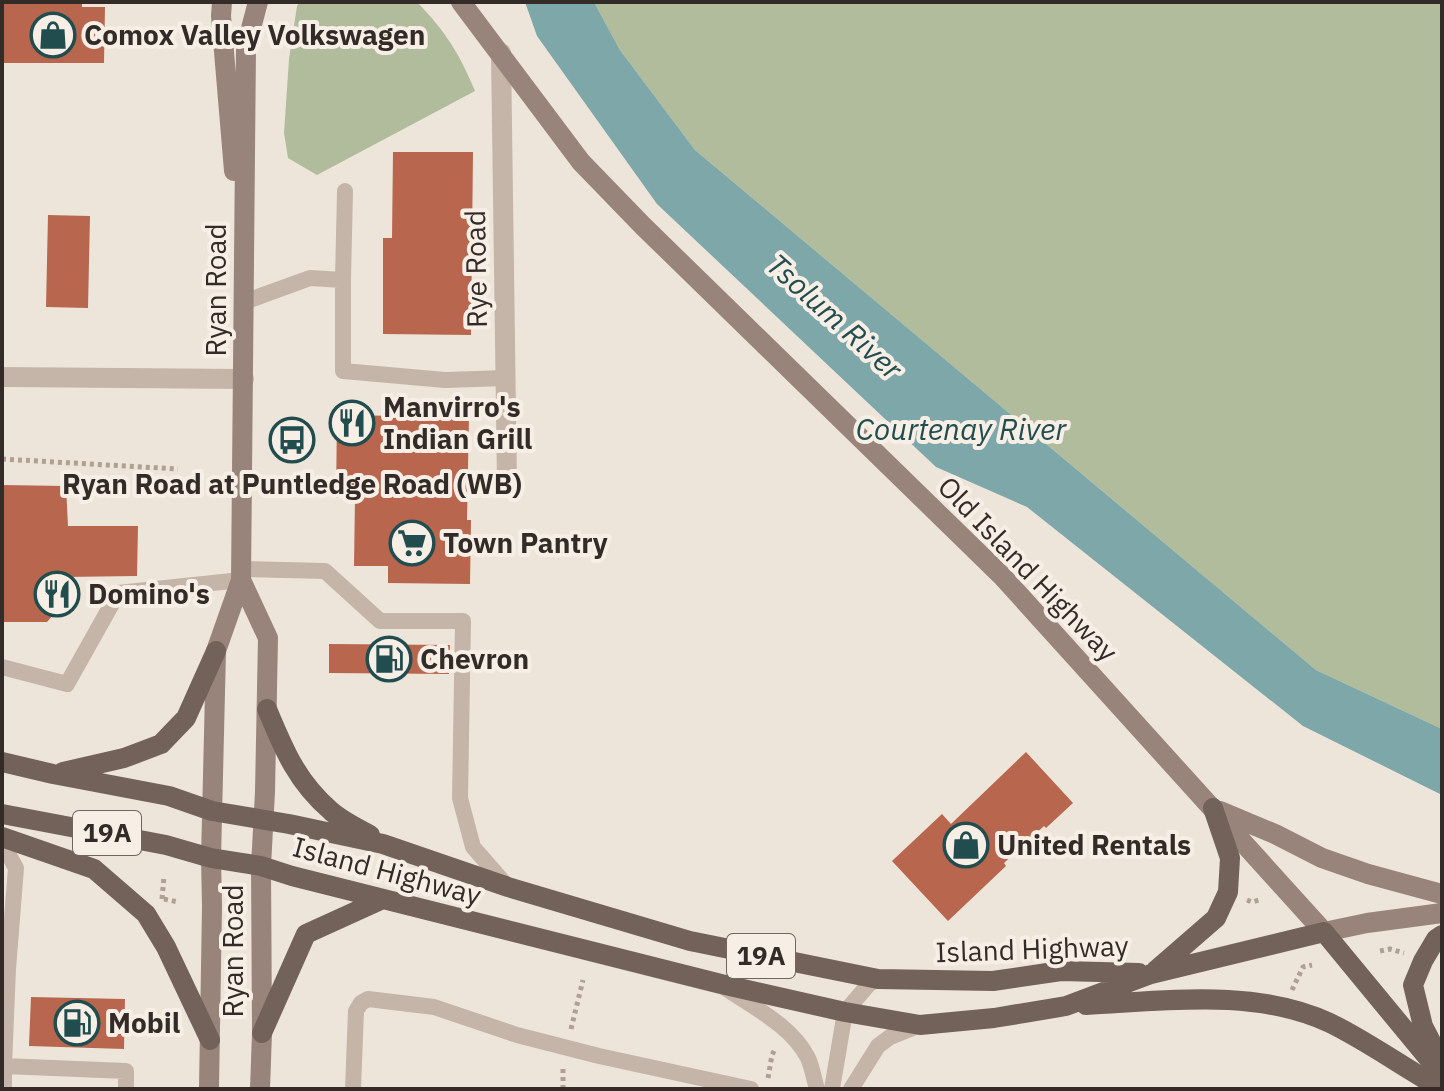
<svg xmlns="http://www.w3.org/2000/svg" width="1444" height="1091" viewBox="0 0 1444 1091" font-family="'IBM Plex Sans',sans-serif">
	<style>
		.green { fill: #b1bc9c }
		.water { fill: #7da7a8 }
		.building { fill: #b8664e }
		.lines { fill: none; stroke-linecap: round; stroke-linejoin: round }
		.path { stroke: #b09f92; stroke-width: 5; stroke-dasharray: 4 4; stroke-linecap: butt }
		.service { stroke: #c5b5a8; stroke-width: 16 }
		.minor { stroke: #c5b5a8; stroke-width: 20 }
		.secondary { stroke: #98847a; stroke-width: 20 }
		.primary { stroke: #73625a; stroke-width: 20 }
		.labels { text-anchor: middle; stroke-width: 8; stroke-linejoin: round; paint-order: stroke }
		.shield { fill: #f7efe6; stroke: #6e6660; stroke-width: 2 }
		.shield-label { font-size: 26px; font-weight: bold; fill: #332b27 }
		.poi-label { font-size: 28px; font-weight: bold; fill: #332b27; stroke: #f7efe6; text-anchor: start }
		.street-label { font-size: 28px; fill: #332b27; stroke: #f7efe6 }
		.water-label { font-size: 30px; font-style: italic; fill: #214d4f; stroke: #f7efe6 }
	</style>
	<rect width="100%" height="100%" fill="#eee5da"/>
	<path class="green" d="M300,2H417C446,32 459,53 475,91L317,175L288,158L284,133L289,59L297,6Z
		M594,2H1442V729L1316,670L695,150L620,50Z"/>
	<path class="water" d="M525,2H594L620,50L695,150L1316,670L1442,729V795L1303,726L1027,507L936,467L657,204L537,36Z"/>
	<path class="building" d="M2,2H82V7H105L104,63H2Z
		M393,152H473L471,335L383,334V238H392Z
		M48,215L90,216L88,308L46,307Z
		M337,415L469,417L467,520H471L470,584L388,583V566H354L355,498H336Z
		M2,485L66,486L68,526H138L137,576L64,577L65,601L47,622H2Z
		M329,644L450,645L449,674L329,673Z
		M1026,752L1073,803L1046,828L1044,826L1004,863L1006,866L948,921L892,861L942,814L951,824Z
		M31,997L125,999L124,1049L29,1046Z"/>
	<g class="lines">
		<path class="path" d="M2,459L178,469
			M162,899L164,876
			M164,899L178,902
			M1247,900L1252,902L1259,900
			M1380,951L1390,949L1404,953
			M1292,990L1303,967L1312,965
			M571,1029L583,980
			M768,1078L772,1055L775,1049
			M563,1089V1066"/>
		<path class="service" d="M343,280L345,191
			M244,302L310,278L343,280V371L445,380L505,378
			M241,569L325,571L380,621H463L460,798L473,847L508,887
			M2,667L67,684L118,593L241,580
			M2,843L16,868L8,969L4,1066L126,1071V1089
			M725,988C753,1007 792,1026 808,1058C812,1067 814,1079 817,1089
			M2,1066H4V1089
			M353,1089L356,1011L361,1003L368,999L434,1007L517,1035L599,1056L751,1089
			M832,1089L845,1012L869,984L878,979
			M851,1089L878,1046L890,1037L920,1025"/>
		<path class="minor" d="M501,53L507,484
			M2,377L244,379"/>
		<path class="secondary" d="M222,2L221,16L234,171
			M461,2L581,162L643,226L1002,576L1324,932L1367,923L1442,913
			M241,580L268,638L265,792L261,866L262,1033L260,1089
			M1220,811L1275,834L1322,858L1368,874L1442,894
			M209,1089L212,906L211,858L216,651L241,580L246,47L258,2"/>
		<path class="primary" d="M267,709C284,750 297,782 331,811C342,821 357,828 370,835
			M2,762L53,774L169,796L212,811L289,824L383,844L508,887L690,941L878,979L993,981L1061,971L1139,973
			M63,772L124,758L161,744L186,718L216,651
			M2,814L166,845L211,858L261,866L292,876L721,984L845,1012L920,1025L994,1018L1066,1006L1151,974L1324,932L1442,1075
			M2,837L94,869L146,914L166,947L210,1040
			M1155,971L1216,918L1228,892L1230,858L1213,808
			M1086,1005C1165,1001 1256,988 1330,1023C1369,1042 1404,1068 1442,1089
			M262,1033L306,934L383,899
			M1440,1059L1423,1026L1413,985L1423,961L1436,939L1442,935"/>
	</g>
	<defs>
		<g id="shop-ring" transform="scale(2.3)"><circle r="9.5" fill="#f7efe6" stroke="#214d4f" stroke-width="1.5"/><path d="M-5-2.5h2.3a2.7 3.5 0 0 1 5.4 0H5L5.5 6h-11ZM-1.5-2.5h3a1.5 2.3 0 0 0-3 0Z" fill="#214d4f"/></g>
		<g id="restaurant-ring" transform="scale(2.3)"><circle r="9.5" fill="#f7efe6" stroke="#214d4f" stroke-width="1.5"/><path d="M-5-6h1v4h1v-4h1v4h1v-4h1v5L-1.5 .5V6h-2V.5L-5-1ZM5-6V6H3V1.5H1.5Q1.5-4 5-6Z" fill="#214d4f"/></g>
		<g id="bus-ring" transform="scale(2.3)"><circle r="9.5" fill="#f7efe6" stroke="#214d4f" stroke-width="1.5"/><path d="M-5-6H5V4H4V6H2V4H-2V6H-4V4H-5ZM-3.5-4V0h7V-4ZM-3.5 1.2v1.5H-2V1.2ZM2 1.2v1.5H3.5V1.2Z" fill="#214d4f"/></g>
		<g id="supermarket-ring" transform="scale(2.3)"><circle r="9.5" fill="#f7efe6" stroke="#214d4f" stroke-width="1.5"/><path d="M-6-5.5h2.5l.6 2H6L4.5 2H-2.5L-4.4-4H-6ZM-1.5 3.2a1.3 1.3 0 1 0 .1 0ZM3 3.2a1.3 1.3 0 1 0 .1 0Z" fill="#214d4f"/></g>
		<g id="fuel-ring" transform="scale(2.3)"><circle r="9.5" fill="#f7efe6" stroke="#214d4f" stroke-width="1.5"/><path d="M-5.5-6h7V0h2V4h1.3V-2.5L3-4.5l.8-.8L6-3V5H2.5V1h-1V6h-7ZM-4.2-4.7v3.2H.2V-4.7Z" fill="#214d4f"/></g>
	</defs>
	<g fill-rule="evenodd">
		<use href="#shop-ring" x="53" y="35"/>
		<use href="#restaurant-ring" x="352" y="423"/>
		<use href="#bus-ring" x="292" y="440"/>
		<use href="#supermarket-ring" x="412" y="543"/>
		<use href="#restaurant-ring" x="57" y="594"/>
		<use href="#fuel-ring" x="389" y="659"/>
		<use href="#shop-ring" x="966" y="845"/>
		<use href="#fuel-ring" x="77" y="1023"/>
	</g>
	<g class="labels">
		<g class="shield">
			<rect x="73" y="811" width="68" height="44" rx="6"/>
			<rect x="727" y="934" width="68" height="44" rx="6"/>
		</g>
		<g class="shield-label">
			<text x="107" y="842">19A</text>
			<text x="761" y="965">19A</text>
		</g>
		<g class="poi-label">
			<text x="84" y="45">Comox Valley Volkswagen</text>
			<text x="383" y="417">Manvirro's<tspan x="383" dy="32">Indian Grill</tspan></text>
			<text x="292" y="494" text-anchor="middle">Ryan Road at Puntledge Road (WB)</text>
			<text x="443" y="553">Town Pantry</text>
			<text x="88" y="604">Domino's</text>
			<text x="420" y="669">Chevron</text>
			<text x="997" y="855">United Rentals</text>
			<text x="108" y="1033">Mobil</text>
		</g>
		<g class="street-label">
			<text transform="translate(476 269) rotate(-91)" y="10">Rye Road</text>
			<text transform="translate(216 290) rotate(-90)" y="10">Ryan Road</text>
			<text transform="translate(1028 569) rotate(46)" y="10">Old Island Highway</text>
			<text transform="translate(387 871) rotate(15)" y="10">Island Highway</text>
			<text transform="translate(1032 949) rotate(-2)" y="10">Island Highway</text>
			<text transform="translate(233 951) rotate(-90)" y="10">Ryan Road</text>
		</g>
		<g class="water-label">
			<text transform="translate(834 317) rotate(42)" y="10">Tsolum River</text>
			<text x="961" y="440">Courtenay River</text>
		</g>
	</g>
	<rect width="1444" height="1091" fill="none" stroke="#332b27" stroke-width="8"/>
</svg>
